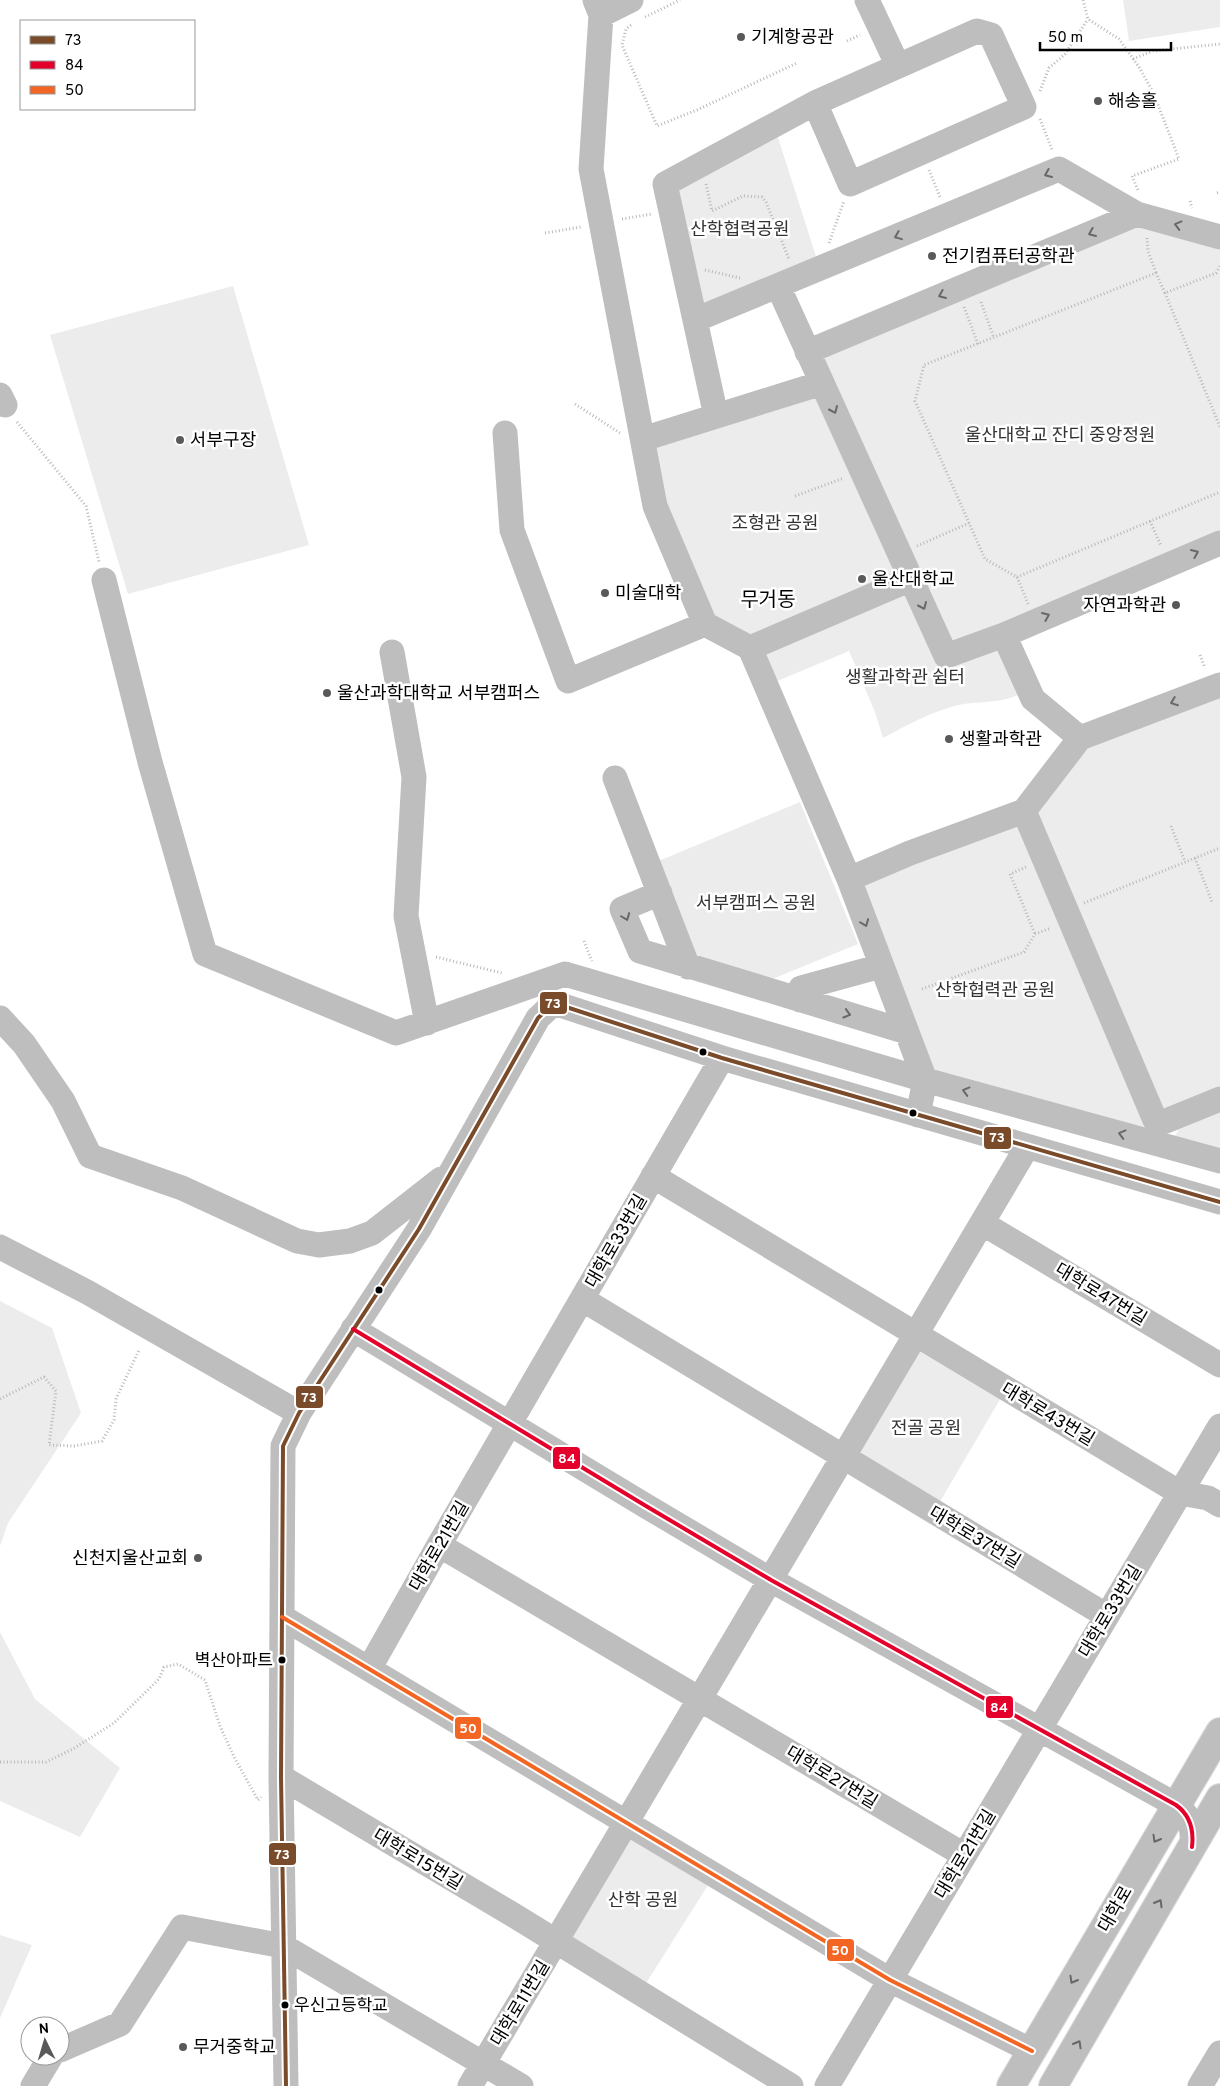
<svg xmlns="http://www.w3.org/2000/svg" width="1220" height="2086" viewBox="0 0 1220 2086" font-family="Overpass,'Noto Sans KR',sans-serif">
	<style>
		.green { fill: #ececec }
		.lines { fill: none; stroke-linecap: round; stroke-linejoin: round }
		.major-casing { stroke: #dbdbdb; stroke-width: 30 }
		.path { stroke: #b9b9b9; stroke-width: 3; stroke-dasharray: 1 2.5; stroke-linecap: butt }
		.minor { stroke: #bebebe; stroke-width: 25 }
		.major { stroke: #bebebe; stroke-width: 28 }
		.bus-1-casing { stroke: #fff; stroke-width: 8 }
		.bus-2-casing { stroke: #fff; stroke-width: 8 }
		.bus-3-casing { stroke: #fff; stroke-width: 8 }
		.bus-1 { stroke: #7a4b2a; stroke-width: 4 }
		.bus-2 { stroke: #e4002b; stroke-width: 4 }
		.bus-3 { stroke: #f26522; stroke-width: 4 }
		.oneway { stroke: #686868 }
		.poi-dot { fill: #595959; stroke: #fff; stroke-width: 2 }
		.bus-dot { fill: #000; stroke: #fff; stroke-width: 2 }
		.labels { text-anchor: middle; stroke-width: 5; stroke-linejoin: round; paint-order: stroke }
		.bus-label { font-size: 17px; fill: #000; stroke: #fff; text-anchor: end }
		.poi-label { font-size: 18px; fill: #000; stroke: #fff; text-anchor: start }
		.park-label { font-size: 18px; fill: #333; stroke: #fff }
		.street-label { font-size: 18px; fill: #000; stroke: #fff }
		.quarter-label { font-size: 20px; fill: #000; stroke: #fff }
		.line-badge { stroke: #fff; stroke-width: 2 }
		.badge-label { font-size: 14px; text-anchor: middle; font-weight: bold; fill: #fff }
	</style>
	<rect width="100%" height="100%" fill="#fff"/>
	<path class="green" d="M1123,0H1220V27L1129,41Z
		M774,125L820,269L695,320L665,184Z
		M1137,214L1220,237V543L946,656L807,352Z
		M233,286L309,545L128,594L50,335Z
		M819,388L904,574L751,643L710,621L661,503L650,440Z
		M908,586L945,661L998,641L1020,694C1001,704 978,701 958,705C931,712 907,725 883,738L875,712L849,651L775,682L762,651Z
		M1220,692V1090L1162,1111L1031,811L1078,748Z
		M800,802L858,944L755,986L688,967L649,865Z
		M1018,824L1145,1126L1139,1129L933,1075L859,886Z
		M1220,1112V1155L1175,1136L1179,1129Z
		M0,1301L52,1328L81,1413L8,1523L0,1546Z
		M920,1344L1002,1396L938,1505L852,1455Z
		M0,1632L35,1699L120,1768L80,1837L0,1801Z
		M629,1833L710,1882L643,1988L563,1938Z
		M0,1935L32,1945L0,2018Z"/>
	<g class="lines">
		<g class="major-casing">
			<path id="major" d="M1011,2086L1220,1732
				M1053,2086L1220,1798"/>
		</g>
		<path class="path" d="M1083,0L1088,19L1119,39L1139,67L1153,92L1179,159L1132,176L1138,190
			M645,17L680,0
			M631,25L626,29L622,45L657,126L697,110L797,63
			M847,41L860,35
			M1133,59L1153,51L1220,44
			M1040,91L1049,68L1065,54L1088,19
			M1040,119L1052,150
			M929,170L940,197
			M706,184L712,211L743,196L762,197L766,202L789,259
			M1217,193L1220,192
			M1190,201L1192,208
			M622,219L652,214
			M545,233L581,227
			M1147,238L1148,251L1156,273
			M829,243L844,201
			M705,270L740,278
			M1165,293L1220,427
			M981,302L994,338
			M964,307L978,344
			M575,404L620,433
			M17,422L86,506L99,562
			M795,496L844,478
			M1150,521L1161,546
			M917,546L969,523
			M1017,577L1220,492
			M1028,604L1017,577L985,559L915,401L924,365L1156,273L1165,293L1216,273L1220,266
			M1200,655L1205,668
			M1171,826L1185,862
			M1195,858L1212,902
			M1026,867L1010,874L1035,934
			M1084,903L1220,848
			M584,941L592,961
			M436,957L502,973
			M922,989L1024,952L1035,934L1051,928
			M0,1399L44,1377L56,1391L49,1445L74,1446L102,1441L114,1420L116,1399L139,1350
			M0,1762H46L73,1749L114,1723L159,1679L164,1667L178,1664L205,1680L220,1726L234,1757L258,1800L261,1797"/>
		<path class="minor" d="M595,0L601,15L591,169L655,506L705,624L750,648
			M867,0L898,66
			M601,15L631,0
			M815,103L850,184L1024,107L991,35L977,31L815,103L665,184L695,320L1059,169L1137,214L1220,237
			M778,286L946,656L1004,635L1220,543
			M695,320L716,416
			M807,352L1137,214
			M0,395L5,405
			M505,433L512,530L568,681L705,624
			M643,439L822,383
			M911,579L750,648L849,879L910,853L1024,811
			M104,580L150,762L205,954L396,1033L565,974L925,1080L1220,1161
			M1004,635L1033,699L1080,738
			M392,652L414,777L406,916L427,1023
			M1220,685L1080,738L1024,811L1155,1120L1166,1121L1220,1099
			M615,778L688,967
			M849,879L925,1080L918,1115
			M660,893L622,909L640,951L907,1032
			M800,1000L801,988L881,966
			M0,1018L24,1044L63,1101L90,1156L182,1188L297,1241L319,1245L350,1241L372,1233L441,1179
			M653,1176L1180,1493L1208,1498L1220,1505
			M982,1223L1220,1365
			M0,1247L87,1292L299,1413
			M582,1299L1107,1616
			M353,1329L646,1506L771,1580L1176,1805C1190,1815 1194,1830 1192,1847
			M439,1545L964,1855
			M282,1617L890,1980L1032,2051
			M369,1669L439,1545L722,1058
			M281,1777L515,1916L791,2086
			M60,2050L120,2024L182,1927L283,1946L521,2086
			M33,2086L51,2056
			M286,2086L281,1777L283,1446L299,1413L419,1229L538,1018L554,1003L722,1058L1220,1202
			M470,2086L1027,1147
			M827,2086L1220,1426
			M1200,2086L1220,2053"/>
		<use href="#major" class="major"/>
		<g class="bus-1-casing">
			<path id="bus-1" d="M286,2086L281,1777L283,1446L299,1413L419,1229L538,1018L554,1003L722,1058L1220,1202"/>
		</g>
		<g class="bus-2-casing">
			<path id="bus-2" d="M353,1329L646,1506L771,1580L1176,1805C1190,1815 1194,1830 1192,1847"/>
		</g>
		<g class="bus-3-casing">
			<path id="bus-3" d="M282,1617L890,1980L1032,2051"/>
		</g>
		<use href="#bus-1" class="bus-1"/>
		<use href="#bus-2" class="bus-2"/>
		<use href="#bus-3" class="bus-3"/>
	</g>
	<defs><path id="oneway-chevron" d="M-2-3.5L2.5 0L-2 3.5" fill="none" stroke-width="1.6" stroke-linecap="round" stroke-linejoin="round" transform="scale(1.25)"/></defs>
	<g class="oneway">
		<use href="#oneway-chevron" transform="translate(1048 174) rotate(157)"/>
		<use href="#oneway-chevron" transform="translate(1178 225) rotate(-165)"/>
		<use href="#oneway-chevron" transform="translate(1092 233) rotate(157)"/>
		<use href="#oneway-chevron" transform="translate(898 236) rotate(158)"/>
		<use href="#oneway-chevron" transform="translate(942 295) rotate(157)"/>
		<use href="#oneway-chevron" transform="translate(834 410) rotate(66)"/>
		<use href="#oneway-chevron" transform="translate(1195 553) rotate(-23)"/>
		<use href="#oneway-chevron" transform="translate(923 606) rotate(66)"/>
		<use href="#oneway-chevron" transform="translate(1046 616) rotate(-23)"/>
		<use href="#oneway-chevron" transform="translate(1174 702) rotate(159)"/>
		<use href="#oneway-chevron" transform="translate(626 917) rotate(69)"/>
		<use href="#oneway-chevron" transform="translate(865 923) rotate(69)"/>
		<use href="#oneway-chevron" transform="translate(847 1014) rotate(17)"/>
		<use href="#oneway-chevron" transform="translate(966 1091) rotate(-165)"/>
		<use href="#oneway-chevron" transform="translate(1122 1134) rotate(-165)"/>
		<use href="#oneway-chevron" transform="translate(1156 1839) rotate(120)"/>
		<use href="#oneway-chevron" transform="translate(1159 1903) rotate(-60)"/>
		<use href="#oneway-chevron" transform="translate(1073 1980) rotate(120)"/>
		<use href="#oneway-chevron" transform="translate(1078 2044) rotate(-60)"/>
	</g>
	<g class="poi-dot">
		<circle cx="741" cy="37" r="5"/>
		<circle cx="1098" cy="101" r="5"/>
		<circle cx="932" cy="256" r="5"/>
		<circle cx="180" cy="440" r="5"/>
		<circle cx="862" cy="579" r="5"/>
		<circle cx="605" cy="593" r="5"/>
		<circle cx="1176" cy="605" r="5"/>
		<circle cx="327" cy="693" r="5"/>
		<circle cx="949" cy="739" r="5"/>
		<circle cx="198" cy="1558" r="5"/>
		<circle cx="183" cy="2047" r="5"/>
	</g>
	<g class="bus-dot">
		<circle cx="703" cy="1052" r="4.5"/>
		<circle cx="913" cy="1113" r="4.5"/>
		<circle cx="379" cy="1290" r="4.5"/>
		<circle cx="282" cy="1660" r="4.5"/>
		<circle cx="285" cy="2005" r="4.5"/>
	</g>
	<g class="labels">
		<g class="bus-label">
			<text x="273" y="1666">벽산아파트</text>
			<text x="294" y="2011" text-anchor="start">우신고등학교</text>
		</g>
		<g class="poi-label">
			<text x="751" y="43">기계항공관</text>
			<text x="1108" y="107">해송홀</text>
			<text x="942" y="262">전기컴퓨터공학관</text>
			<text x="190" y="446">서부구장</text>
			<text x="872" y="585">울산대학교</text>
			<text x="615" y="599">미술대학</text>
			<text x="1166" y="611" text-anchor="end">자연과학관</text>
			<text x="337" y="699">울산과학대학교 서부캠퍼스</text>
			<text x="959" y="745">생활과학관</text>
			<text x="188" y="1564" text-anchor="end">신천지울산교회</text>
			<text x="193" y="2053">무거중학교</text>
		</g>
		<g class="park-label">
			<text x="740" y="235">산학협력공원</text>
			<text x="1060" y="441">울산대학교 잔디 중앙정원</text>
			<text x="775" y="529">조형관 공원</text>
			<text x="905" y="683">생활과학관 쉼터</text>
			<text x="756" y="909">서부캠퍼스 공원</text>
			<text x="995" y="996">산학협력관 공원</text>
			<text x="926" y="1434">전골 공원</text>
			<text x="643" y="1906">산학 공원</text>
		</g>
		<g class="street-label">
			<text transform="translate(616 1241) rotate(-60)" y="6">대학로33번길</text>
			<text transform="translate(1101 1294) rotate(31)" y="6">대학로47번길</text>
			<text transform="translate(1048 1414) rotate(31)" y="6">대학로43번길</text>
			<text transform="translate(975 1537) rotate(31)" y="6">대학로37번길</text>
			<text transform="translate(439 1546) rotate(-60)" y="6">대학로21번길</text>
			<text transform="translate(1110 1611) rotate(-59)" y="6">대학로33번길</text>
			<text transform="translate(832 1777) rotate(31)" y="6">대학로27번길</text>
			<text transform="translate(965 1854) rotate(-59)" y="6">대학로21번길</text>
			<text transform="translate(418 1859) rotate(31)" y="6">대학로15번길</text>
			<text transform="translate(1115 1909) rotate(-60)" y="6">대학로</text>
			<text transform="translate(520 2003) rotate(-59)" y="6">대학로11번길</text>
		</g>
		<g class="quarter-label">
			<text x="768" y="606">무거동</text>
		</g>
	</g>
	<g class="line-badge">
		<rect x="539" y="991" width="29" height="24" rx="5" fill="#7a4b2a"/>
		<rect x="983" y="1126" width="29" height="24" rx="5" fill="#7a4b2a"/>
		<rect x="295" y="1385" width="29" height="24" rx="5" fill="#7a4b2a"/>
		<rect x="552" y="1446" width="29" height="24" rx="5" fill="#e4002b"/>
		<rect x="985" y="1695" width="29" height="24" rx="5" fill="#e4002b"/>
		<rect x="454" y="1716" width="28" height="24" rx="5" fill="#f26522"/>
		<rect x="268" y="1842" width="29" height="24" rx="5" fill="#7a4b2a"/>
		<rect x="826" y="1938" width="29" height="24" rx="5" fill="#f26522"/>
	</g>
	<g class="badge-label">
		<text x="553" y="1008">73</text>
		<text x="997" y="1142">73</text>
		<text x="309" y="1402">73</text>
		<text x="567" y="1463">84</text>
		<text x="999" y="1712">84</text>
		<text x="468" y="1733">50</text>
		<text x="282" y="1859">73</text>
		<text x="840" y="1955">50</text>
	</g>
	<rect x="20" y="20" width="175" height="90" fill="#ffffff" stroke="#999999"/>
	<rect x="30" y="36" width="25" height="8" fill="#7a4b2a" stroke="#999999"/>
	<text x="65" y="45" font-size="15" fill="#000000">73</text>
	<rect x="30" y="61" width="25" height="8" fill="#e4002b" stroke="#999999"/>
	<text x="65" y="70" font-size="15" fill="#000000">84</text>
	<rect x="30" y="86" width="25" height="8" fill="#f26522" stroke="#999999"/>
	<text x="65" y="95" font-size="15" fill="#000000">50</text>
	<g transform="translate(45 2041) rotate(355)"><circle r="24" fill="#ffffff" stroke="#999999"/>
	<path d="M0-4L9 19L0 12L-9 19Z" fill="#595959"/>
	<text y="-8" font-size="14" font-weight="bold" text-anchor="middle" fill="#000000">N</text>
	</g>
	<path d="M1040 42v8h131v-8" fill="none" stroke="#000000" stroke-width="2.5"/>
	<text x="1048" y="42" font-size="15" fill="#000000" stroke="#ffffff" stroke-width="4" paint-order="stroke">50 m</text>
</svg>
